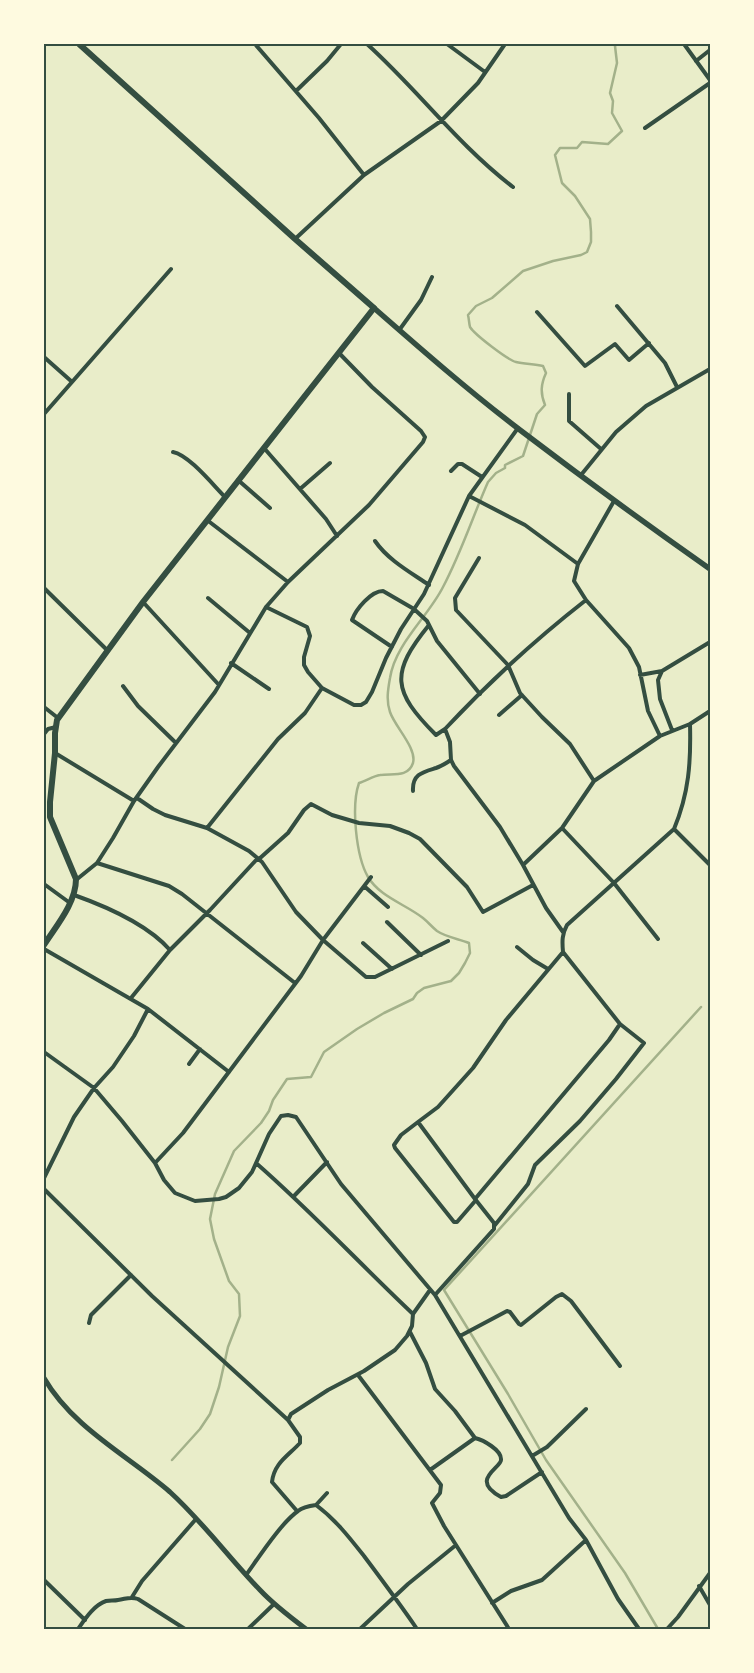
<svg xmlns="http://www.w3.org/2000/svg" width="754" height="1673" viewBox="0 0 754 1673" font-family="'Source Sans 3',sans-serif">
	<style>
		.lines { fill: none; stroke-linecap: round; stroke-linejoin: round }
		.stream { stroke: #a3b18a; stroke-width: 2.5 }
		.minor { stroke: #344e41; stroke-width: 4 }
		.tertiary { stroke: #344e41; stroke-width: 5 }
		.secondary { stroke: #344e41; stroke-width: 5.5 }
		.primary { stroke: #344e41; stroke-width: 6 }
		.neatline { fill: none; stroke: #344e41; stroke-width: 2 }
	</style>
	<rect width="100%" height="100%" fill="#e9edc9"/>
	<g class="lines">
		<path class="stream" d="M172,1460L200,1429L210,1414L219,1387L228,1347L240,1316L239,1294L229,1281L214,1239L210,1219L215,1194L234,1151L261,1123L269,1111L273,1100L287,1079L311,1077L324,1052L357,1029L384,1013L413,999L417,993L424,988L451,981L459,973L465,963L470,953L469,943C459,939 446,937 437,931C432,927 428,922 423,918C405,904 380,897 368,877C356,856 351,806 359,783C366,781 373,776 380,775C392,773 408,778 413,763C417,748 395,727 390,712C386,701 388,689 390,678C395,644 428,617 443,587C461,553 473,516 488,482L496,473L505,468V465L523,456L537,414L545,405C540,393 541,384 546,373L543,366C534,364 524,364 516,362C508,360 475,335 470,327C469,323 469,319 468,315L476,306L492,298L523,271L553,261L581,255L587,252L591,242V232L590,219L575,196L562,183L555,155L560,148H577L582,142L608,144L622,131L612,113L613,101L610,93L617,63L615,46L617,44
			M658,1629L625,1573L546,1460L508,1394L444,1290L701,1007"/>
		<path class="minor" d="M255,44L319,118L364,175
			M367,44C418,90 458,145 513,187
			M447,44L485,72
			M684,44L710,80
			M696,61L710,50
			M296,91L327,61L341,44
			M645,128L710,83
			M295,239L364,175L441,121L478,83L505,44
			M617,306L665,363L677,387
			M537,312L585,366L615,344L629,360L649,343
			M400,329L421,300L432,277
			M44,357L71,381
			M569,394V421L601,449
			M44,414L171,269
			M264,448L326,519L337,536
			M173,452C189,455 213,485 225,497
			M451,471L458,464H462L482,477
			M581,475L616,432L646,406L710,369
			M238,480L270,508
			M300,489L330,463
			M469,496L525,525L578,564
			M614,501L578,564L574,581L586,600L629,648L639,667L648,711L660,736L690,724
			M207,520L288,582
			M375,541C388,560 410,572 429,585
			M479,558L455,598L456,610L508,665L520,693L542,717L570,744L594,781
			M44,588L107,650
			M208,598L250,633
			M143,602L219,685
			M266,607L307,627L310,636L304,657V665L308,672L322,688L354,705H361L366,702L372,692L386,658L401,629L424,594L469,496L518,428
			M429,625C390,673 392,691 436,735L445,729L450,742L451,760L454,766L500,827L523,865
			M392,647L352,620C356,609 371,591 383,591L414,609L427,621L437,641L480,694
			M231,663L269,689
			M640,675L662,671
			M123,686L138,706L176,743
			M44,707L58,718
			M499,715L522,695
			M445,729C489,682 536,639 586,600
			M672,730L660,699L658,680L662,671L710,642
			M44,734L48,729L56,727
			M55,753L134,801
			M413,791C412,774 423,772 436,768C442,766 446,763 451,760
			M137,798L153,809L165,815L207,828L249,851L262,862L296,912L323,940L301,976L183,1133L155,1163
			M207,828L278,739L305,713L322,688
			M562,828L614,883L658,939
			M674,829L710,865
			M259,859L288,833L304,810L311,804L332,815L359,823L390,826L409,833L420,839L467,887L483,912L533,885
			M97,863L169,886L182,894L295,983
			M371,877L323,940L366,977H375L448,941
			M76,880L97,863L113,838L134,801L158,767L215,692L266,607L288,582L369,505L423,442L425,437L421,431L372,387L339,353
			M44,884L70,903
			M364,886L388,907
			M74,895C105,906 148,925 170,950L131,998
			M387,922L421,955
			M563,932L546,908L523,865L562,828L594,781L660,736
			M363,943L392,969
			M517,947L533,960L548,969
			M44,949L148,1009L134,1036L113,1067L94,1088L74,1117L44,1178
			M170,950L210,910L258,858
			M148,1009L229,1072
			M44,1052L94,1088L122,1121L155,1163L164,1180L175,1193L195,1201L219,1199L226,1197L239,1188L252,1172L269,1134L281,1116L288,1115L296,1117L341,1184L435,1295
			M189,1064L200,1049
			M418,1122L401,1135L394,1145L395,1148L454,1222H457L476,1200
			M256,1163C311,1211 360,1264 413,1314
			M44,1189L152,1296L288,1420
			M294,1196L327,1162
			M475,1199L418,1122L438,1107L473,1068L506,1020L563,952
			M495,1225L528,1184L535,1165L580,1121L616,1079L644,1043L620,1024
			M89,1323L91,1315L131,1275
			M410,1332L426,1363L435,1389L455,1411L475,1438
			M460,1336L507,1311L510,1312L519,1324L521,1325L556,1297L562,1294L571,1301L620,1366
			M358,1375L441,1485L440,1493L432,1503L444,1526L509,1629
			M532,1456L547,1447L586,1409
			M430,1470L475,1438C483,1440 502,1450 501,1460C501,1468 469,1480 501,1497L506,1496L542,1472
			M316,1505L327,1493
			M297,1511L272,1482C274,1463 288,1456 300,1443V1437L288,1420L291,1414L328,1390L364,1371L395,1350L407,1336L412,1326L413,1314L430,1290
			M246,1575C259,1557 281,1523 298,1511C303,1507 309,1506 316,1505C335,1519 349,1537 364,1556C382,1580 400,1604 417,1629
			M44,1580L85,1620
			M699,1586L710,1605
			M132,1597L142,1581L196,1519
			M492,1603L511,1591L542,1580L586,1540
			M78,1629C85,1619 94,1605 106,1601C110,1600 114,1601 118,1600C126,1599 130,1596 138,1599L185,1629
			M248,1629L274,1604
			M360,1629L408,1584L456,1545
			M639,1629L618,1599L586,1540L569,1518L435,1295L494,1229V1223L475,1199L609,1040L620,1024L563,952C562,941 562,934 567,925L674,829C689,793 691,762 690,724L710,711
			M667,1629L678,1617L710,1573"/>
		<path class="tertiary" d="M44,1378C73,1428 127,1455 170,1492C203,1522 229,1558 260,1590C274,1605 290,1617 306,1629"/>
		<path class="secondary" d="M374,308C422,350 470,392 520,430C583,478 646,524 710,569"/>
		<path class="primary" d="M44,945C56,926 76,903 76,879L50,817V802L55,753V733L57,720L143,602L374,308L295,239L79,44"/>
	</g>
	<rect width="754" height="1673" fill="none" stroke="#fefae0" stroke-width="90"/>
	<rect x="45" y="45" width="664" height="1583" class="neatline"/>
</svg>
